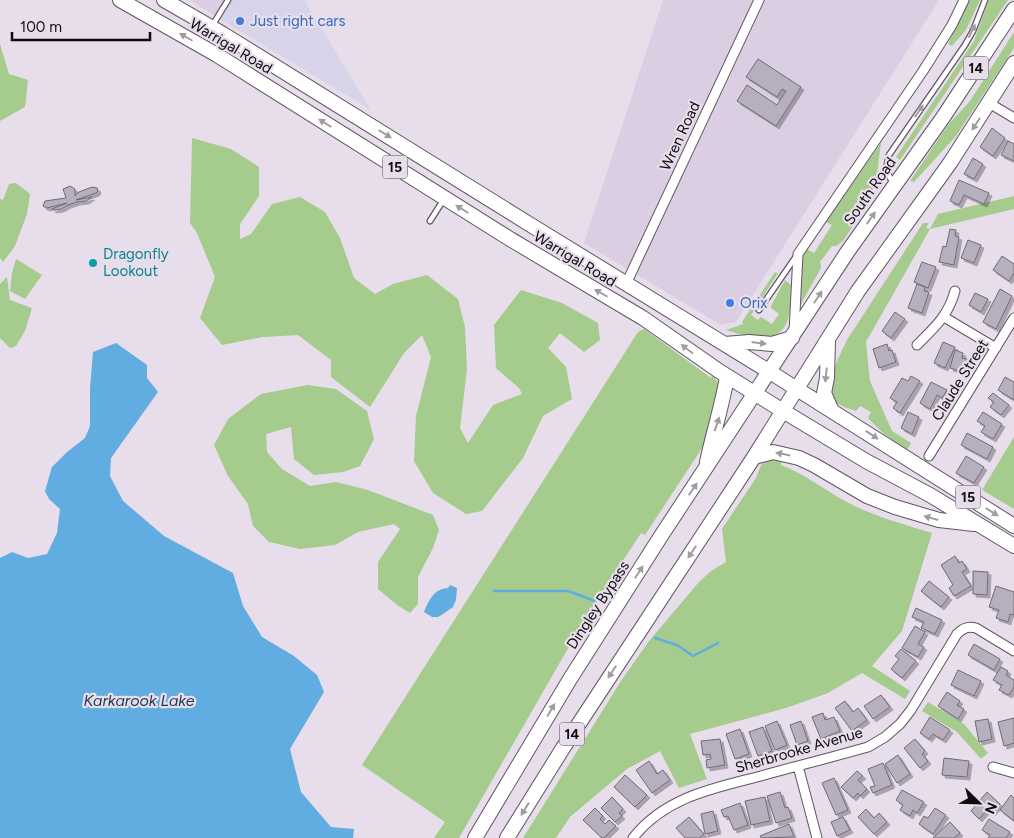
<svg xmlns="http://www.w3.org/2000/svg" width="1014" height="838" viewBox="0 0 1014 838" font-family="Figtree,sans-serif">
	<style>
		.commercial { fill: #d7d4ea }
		.industrial { fill: #dbcee2 }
		.green { fill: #a5cb8d }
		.water { fill: #61ace0 }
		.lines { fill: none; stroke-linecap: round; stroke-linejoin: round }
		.stream { stroke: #61ace0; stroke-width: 2.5 }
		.building { fill: #b5afbe; stroke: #706a77; filter: url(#shadow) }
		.service-casing { stroke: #5f5662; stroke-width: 7 }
		.minor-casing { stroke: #5f5662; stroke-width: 11 }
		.trunk-casing { stroke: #5f5662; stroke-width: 16 }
		.service { stroke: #fff; stroke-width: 4.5 }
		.minor { stroke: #fff; stroke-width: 9 }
		.trunk { stroke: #fff; stroke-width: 14 }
		.oneway { fill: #9f9d9f }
		.shop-dot { fill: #3f7fe0; stroke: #e7ddeb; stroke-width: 2 }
		.culture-dot { fill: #0f9aa8; stroke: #e7ddeb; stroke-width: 2 }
		.labels { text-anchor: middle; stroke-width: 4.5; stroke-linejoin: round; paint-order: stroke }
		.shield { fill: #e7ddeb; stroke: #4f4a51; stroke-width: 1 }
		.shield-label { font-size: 14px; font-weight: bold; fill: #0e0b0f }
		.shop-label { font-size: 15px; fill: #366cbe; stroke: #e7ddeb; text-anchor: start }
		.street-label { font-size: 15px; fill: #0e0b0f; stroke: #e7ddeb }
		.culture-label { font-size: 15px; fill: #0d838f; stroke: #e7ddeb; text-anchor: start }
		.water-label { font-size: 16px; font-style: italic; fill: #19394f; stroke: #e7ddeb }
	</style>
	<defs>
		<filter id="shadow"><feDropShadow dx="3" dy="3" stdDeviation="0" flood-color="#0004"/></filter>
	</defs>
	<rect width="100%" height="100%" fill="#e7ddeb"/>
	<path class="commercial" d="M234,0H304L371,110L221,20Z"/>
	<path class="industrial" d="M190,0H234L221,20Z
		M663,0H939L736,322L721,325L584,243Z"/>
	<path class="green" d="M967,0H980L966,30L952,46L948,44Z
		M989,0H1008L900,160L896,157L974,41Z
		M1014,32V48L956,136L914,182L910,181L948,125L970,101Z
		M0,44L9,74L28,80L25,107L0,121Z
		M192,138L231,149L259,167V196L240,224V239L251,234L272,204L300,197L325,212L340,238L354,278L375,294L393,284L427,275L458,299L465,327L467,369L460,428L468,443L493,405L522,394L519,388L496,368L494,325L521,290L562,303L598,323L600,340L584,352L560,333L548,348L566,367L572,399L543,416L523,458L482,511L466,514L433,493L414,461L416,416L431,357L422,335L404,353L370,407L331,377V360L298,335L263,337L222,345L200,318L215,277L197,233L190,223Z
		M881,143L877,174L870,200L843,241L836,246H832L820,262L821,268L801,304L802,258L806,249L814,253L832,225L826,222Z
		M16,183L30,194L27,214L15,246L3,262L0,258V199L3,200L9,184Z
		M1014,196V209L930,229L866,342L870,381L892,431L911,443L907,450L883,433L868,418L871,412L860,406L856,411C848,408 838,406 832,399C822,388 842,351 847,340L923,223H929L926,228L930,229L938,214Z
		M16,259L42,275L25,299L10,291L12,273Z
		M775,272L778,273L751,315L758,320L761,317L772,324L779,314L771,308V306L785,280L791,285C790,296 792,313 786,324C775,346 745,336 726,330L743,324L742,322Z
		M7,277L10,300L32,308L25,331L16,346L10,348L0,338V284Z
		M644,329L711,378L712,375L720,385L708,439L645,535L641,533L582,624L459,838H434L445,822L362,765L638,332Z
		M307,385L336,389L367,411L374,439L360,466L343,472L314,475L294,459L291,427L266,434L267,452L282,469L310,486L336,482L368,490L433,515L439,530L433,548L418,577V604L410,613L397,605L378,589V562L400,529L394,524L358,532L335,545L300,549L269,542L253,526L248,504L228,476L214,445L228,419L261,394Z
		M1014,437V509L982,490Z
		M781,457V465C805,474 823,489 845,501C872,516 903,524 932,533L902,631L872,666L910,691L905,699L862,673L828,693L786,708L690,734L707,779L679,788L660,751L627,769L570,817L556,838H523L621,681L649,641L699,582L711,571L726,562L722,529L756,478L761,465L770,458Z
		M928,702L964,724L988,753L981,759L957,732L922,711Z"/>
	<path class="water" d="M116,343L147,365V378L158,392L111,458L110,476L123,501L164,536L233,573L243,606L262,637L294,656L317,675L324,692L290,749L301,792L331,827L354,829L353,838H0V558L12,552L28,558L47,554L57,533L60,509L49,499L45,491L52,467L67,452L85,438L90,426V388L93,352Z
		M450,585L457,588L456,600L453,607L443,614L438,617H432L424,612C429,600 434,589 448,588Z"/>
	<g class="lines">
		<path class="stream" d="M494,591H568L595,601
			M655,638L677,645L693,656L718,643"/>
	</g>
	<path class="building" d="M758,59L801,87L776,126L737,101L747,85L777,105L786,91L782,89L777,97L746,77Z
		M992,128L1005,138L993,156L980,147Z
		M1008,141L1014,144V161L1001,155Z
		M973,158L983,164L974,179L964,174Z
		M959,180L989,193L984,204L964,195L959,205L950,201Z
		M70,186L75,189V196L79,192L92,187L97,188L98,191L96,193L76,200L92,197L86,201L77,202L68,205L61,209L54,210L52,209L67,203L47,208L43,206L45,201L66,198L63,189Z
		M950,229L956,230L955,236L959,237L954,265L939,262L943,246L946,247Z
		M968,240L981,245L974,263L961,258Z
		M1002,256L1014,264V273L1009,281L993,270Z
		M922,262L936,267L928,288L914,282Z
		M917,284L925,287L924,291L929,292L922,313L908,308Z
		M1000,289L1012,296L996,329L983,322Z
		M975,293L988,299L981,312L969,305Z
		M895,312L905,319L891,338L882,331Z
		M943,342L955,347L945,368L934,363Z
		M887,344L889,351L892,350L896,362L879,368L873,349Z
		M955,350L963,353L962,358L970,360L966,373L950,368Z
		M911,376L920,381L900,413L893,408L897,402L890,398L902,378L908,381Z
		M1005,377L1014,382V400L998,390Z
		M931,382L947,390L942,398L937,395L930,409L920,403Z
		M993,393L1009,405L1001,415L990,407L994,402L988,398Z
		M908,412L919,417L912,434L901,428Z
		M983,412L1002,424L993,439L981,432L985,426L977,421Z
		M967,433L993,447L987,459L961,445Z
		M966,456L984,467L974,483L956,473Z
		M955,556L959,563L962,561L967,569L962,572L971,586L954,596L949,588L953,585L941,565Z
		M973,571L988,572L987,595L973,594Z
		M929,581L949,597L941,607L921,591Z
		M996,586L1014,592V615L1010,614L1008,622L996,618L999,610L989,607Z
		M916,608L942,620L935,634L921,628L924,622L912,617Z
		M915,626L925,632L918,644L924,647L918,657L902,648Z
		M974,644L1000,659L994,670L968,655Z
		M901,649L916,661L902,678L891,669L899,659L895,656Z
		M1001,667L1008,671L1006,675L1014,680V687L1009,695L999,690L1002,685L993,680Z
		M958,670L981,681L974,696L951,685Z
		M947,692L960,701L957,705L964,709L958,719L938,706Z
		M881,695L890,707L873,719L864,706Z
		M845,701L853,712L858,708L867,720L852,731L835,708Z
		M823,713L825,720L834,717L840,731L821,739L812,717Z
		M930,717L950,730L943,740L933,734L929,739L920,733Z
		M1014,718V743L1004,746L998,722Z
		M988,719L992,739L979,742L975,721Z
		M777,721L787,745L775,750L765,726Z
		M801,721L808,741L797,745L790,725Z
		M763,727L772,751L758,756L749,732Z
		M740,729L749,754L735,759L726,734Z
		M720,739L725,765L707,768L706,760L711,759L710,754L703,755L701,741Z
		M915,739L925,751L922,754L928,761L920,768L904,748Z
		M898,755L910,774L897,783L885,764Z
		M944,758L969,761L967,777L942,775Z
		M649,761L657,774L663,770L670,780L652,793L636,770Z
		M883,763L892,785L873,793L870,787L875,786L868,769Z
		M857,771L863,776L858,780L867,789L860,796L858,793L853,798L841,787Z
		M625,775L647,795L635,807L614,787Z
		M834,778L848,810L836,815L822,783Z
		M902,790L924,802L917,813L913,810L910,816L900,810L903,805L896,800Z
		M780,792L785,808L788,807L792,818L776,823L767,796Z
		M987,792L1000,804L992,813L988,809L979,819L971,811Z
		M1011,795L1014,798V821L1000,810Z
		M612,797L623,809L619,813L622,816L615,822L601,808Z
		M765,797L770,821L751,825L745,801Z
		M740,803L748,825L734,830L728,816L724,817L721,810Z
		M595,808L603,816L600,819L605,824L609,820L616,826L604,838H602L583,820Z
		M935,808L946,815L933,834L919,824L924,816L928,818Z
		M866,809L874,818L879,813L887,822L874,834L858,817Z
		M713,811L718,831L705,834L701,814Z
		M689,817L704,834L699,838H685L676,828Z
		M843,817L850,830L837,836L831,822Z
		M989,819L1010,832L1006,838H988L990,835L982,830Z
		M950,822L960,833L954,838H933Z
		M789,824L794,837L761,838L760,836Z"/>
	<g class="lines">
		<g class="service-casing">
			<path id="service" d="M212,26L228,0
				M893,184L886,169L889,155L965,45L973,31L985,0
				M430,221L444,199
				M759,310L797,255"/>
		</g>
		<g class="minor-casing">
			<path id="minor" d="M989,103L1014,118
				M626,284L759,0
				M944,317L996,348
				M794,332L798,254L923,71L952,25L964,0
				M917,345C935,327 948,316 955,291
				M929,456L1014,318
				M798,766L817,838
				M993,767L1014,773
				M633,838C665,797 714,788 761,776C793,767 825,759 857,750L868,747L885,737L900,724L911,710L957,634C963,628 968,626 976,628L1014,651"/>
		</g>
		<g class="trunk-casing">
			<path id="trunk" d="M120,0L217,55L510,239L643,318L719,371L783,411L866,461L930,495L1014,546
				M164,0L223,34L534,227L770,372L1014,526
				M828,340L827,378L824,393L831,409
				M725,344L749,342L772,344L792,338
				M754,457L773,452L799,458L814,465L867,496L895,507L939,520L974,524
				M707,462C713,434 722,406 727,377
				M475,838L570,679L661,536L848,251L944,116L1014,9
				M507,838L563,748L754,457L858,291L950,163L1014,63"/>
		</g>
		<use href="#service" class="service"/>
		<use href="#minor" class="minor"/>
		<use href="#trunk" class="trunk"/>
	</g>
	<defs><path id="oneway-solid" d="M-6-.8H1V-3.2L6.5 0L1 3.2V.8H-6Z" transform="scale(1.25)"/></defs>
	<g class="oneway">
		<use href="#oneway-solid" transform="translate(972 31) rotate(-64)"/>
		<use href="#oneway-solid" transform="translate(186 37) rotate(-150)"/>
		<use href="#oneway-solid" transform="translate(919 111) rotate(-55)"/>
		<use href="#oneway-solid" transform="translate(325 123) rotate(-148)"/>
		<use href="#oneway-solid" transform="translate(976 124) rotate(123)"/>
		<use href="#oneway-solid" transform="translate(385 134) rotate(32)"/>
		<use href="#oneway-solid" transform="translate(462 209) rotate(-148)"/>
		<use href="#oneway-solid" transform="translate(871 218) rotate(-55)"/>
		<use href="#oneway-solid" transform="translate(601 293) rotate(-150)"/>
		<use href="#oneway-solid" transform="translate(818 297) rotate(-57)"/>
		<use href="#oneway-solid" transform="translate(759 343) rotate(7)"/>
		<use href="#oneway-solid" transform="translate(687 349) rotate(-143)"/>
		<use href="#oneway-solid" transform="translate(826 375) rotate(96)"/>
		<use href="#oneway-solid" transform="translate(717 424) rotate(-71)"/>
		<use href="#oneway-solid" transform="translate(872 435) rotate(33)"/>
		<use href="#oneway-solid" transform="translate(783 454) rotate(-169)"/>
		<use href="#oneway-solid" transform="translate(693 489) rotate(-56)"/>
		<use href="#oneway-solid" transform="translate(992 512) rotate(32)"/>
		<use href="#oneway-solid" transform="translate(931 518) rotate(-164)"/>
		<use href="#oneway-solid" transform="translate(692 552) rotate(124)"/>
		<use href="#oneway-solid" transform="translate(639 572) rotate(-57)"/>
		<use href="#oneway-solid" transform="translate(612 672) rotate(123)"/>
		<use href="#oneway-solid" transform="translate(551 710) rotate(-59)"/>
		<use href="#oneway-solid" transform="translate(525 809) rotate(122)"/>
	</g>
	<g class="shop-dot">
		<circle cx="240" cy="21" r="5"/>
		<circle cx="730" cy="303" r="5"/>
	</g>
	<circle class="culture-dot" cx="93" cy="263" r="5"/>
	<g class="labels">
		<g class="shield">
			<rect x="963.5" y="56.5" width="25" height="23" rx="4"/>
			<rect x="382.5" y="155.5" width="25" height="23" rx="4"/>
			<rect x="955.5" y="485.5" width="25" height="23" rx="4"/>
			<rect x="559.5" y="722.5" width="25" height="23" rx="4"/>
		</g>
		<g class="shield-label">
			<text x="976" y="73">14</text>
			<text x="395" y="172">15</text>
			<text x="968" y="502">15</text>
			<text x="572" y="739">14</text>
		</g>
		<g class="shop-label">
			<text x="250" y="26">Just right cars</text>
			<text x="740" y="308">Orix</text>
		</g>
		<g class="street-label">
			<text transform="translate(231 46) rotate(31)" y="5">Warrigal Road</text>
			<text transform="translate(680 136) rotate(-65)" y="5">Wren Road</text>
			<text transform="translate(870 191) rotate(-55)" y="5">South Road</text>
			<text transform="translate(575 259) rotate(31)" y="5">Warrigal Road</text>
			<text transform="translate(960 380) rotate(-58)" y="5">Claude Street</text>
			<text transform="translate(598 605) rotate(-57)" y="5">Dingley Bypass</text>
			<text transform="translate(799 750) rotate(-16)" y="5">Sherbrooke Avenue</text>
		</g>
		<g class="culture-label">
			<text x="103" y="259">Dragonfly<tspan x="103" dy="17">Lookout</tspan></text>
		</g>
		<g class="water-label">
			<text x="139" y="706">Karkarook Lake</text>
		</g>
	</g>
	<g transform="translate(979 803) rotate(113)" stroke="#e7ddeb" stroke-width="4" paint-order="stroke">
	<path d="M0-4L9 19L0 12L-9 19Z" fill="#0e0b0f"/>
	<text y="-8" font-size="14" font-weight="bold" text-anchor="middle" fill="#0e0b0f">N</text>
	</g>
	<path d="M12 32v8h138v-8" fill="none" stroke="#0e0b0f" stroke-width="2.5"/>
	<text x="20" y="32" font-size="15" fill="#0e0b0f" stroke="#e7ddeb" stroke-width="4" paint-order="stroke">100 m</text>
</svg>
